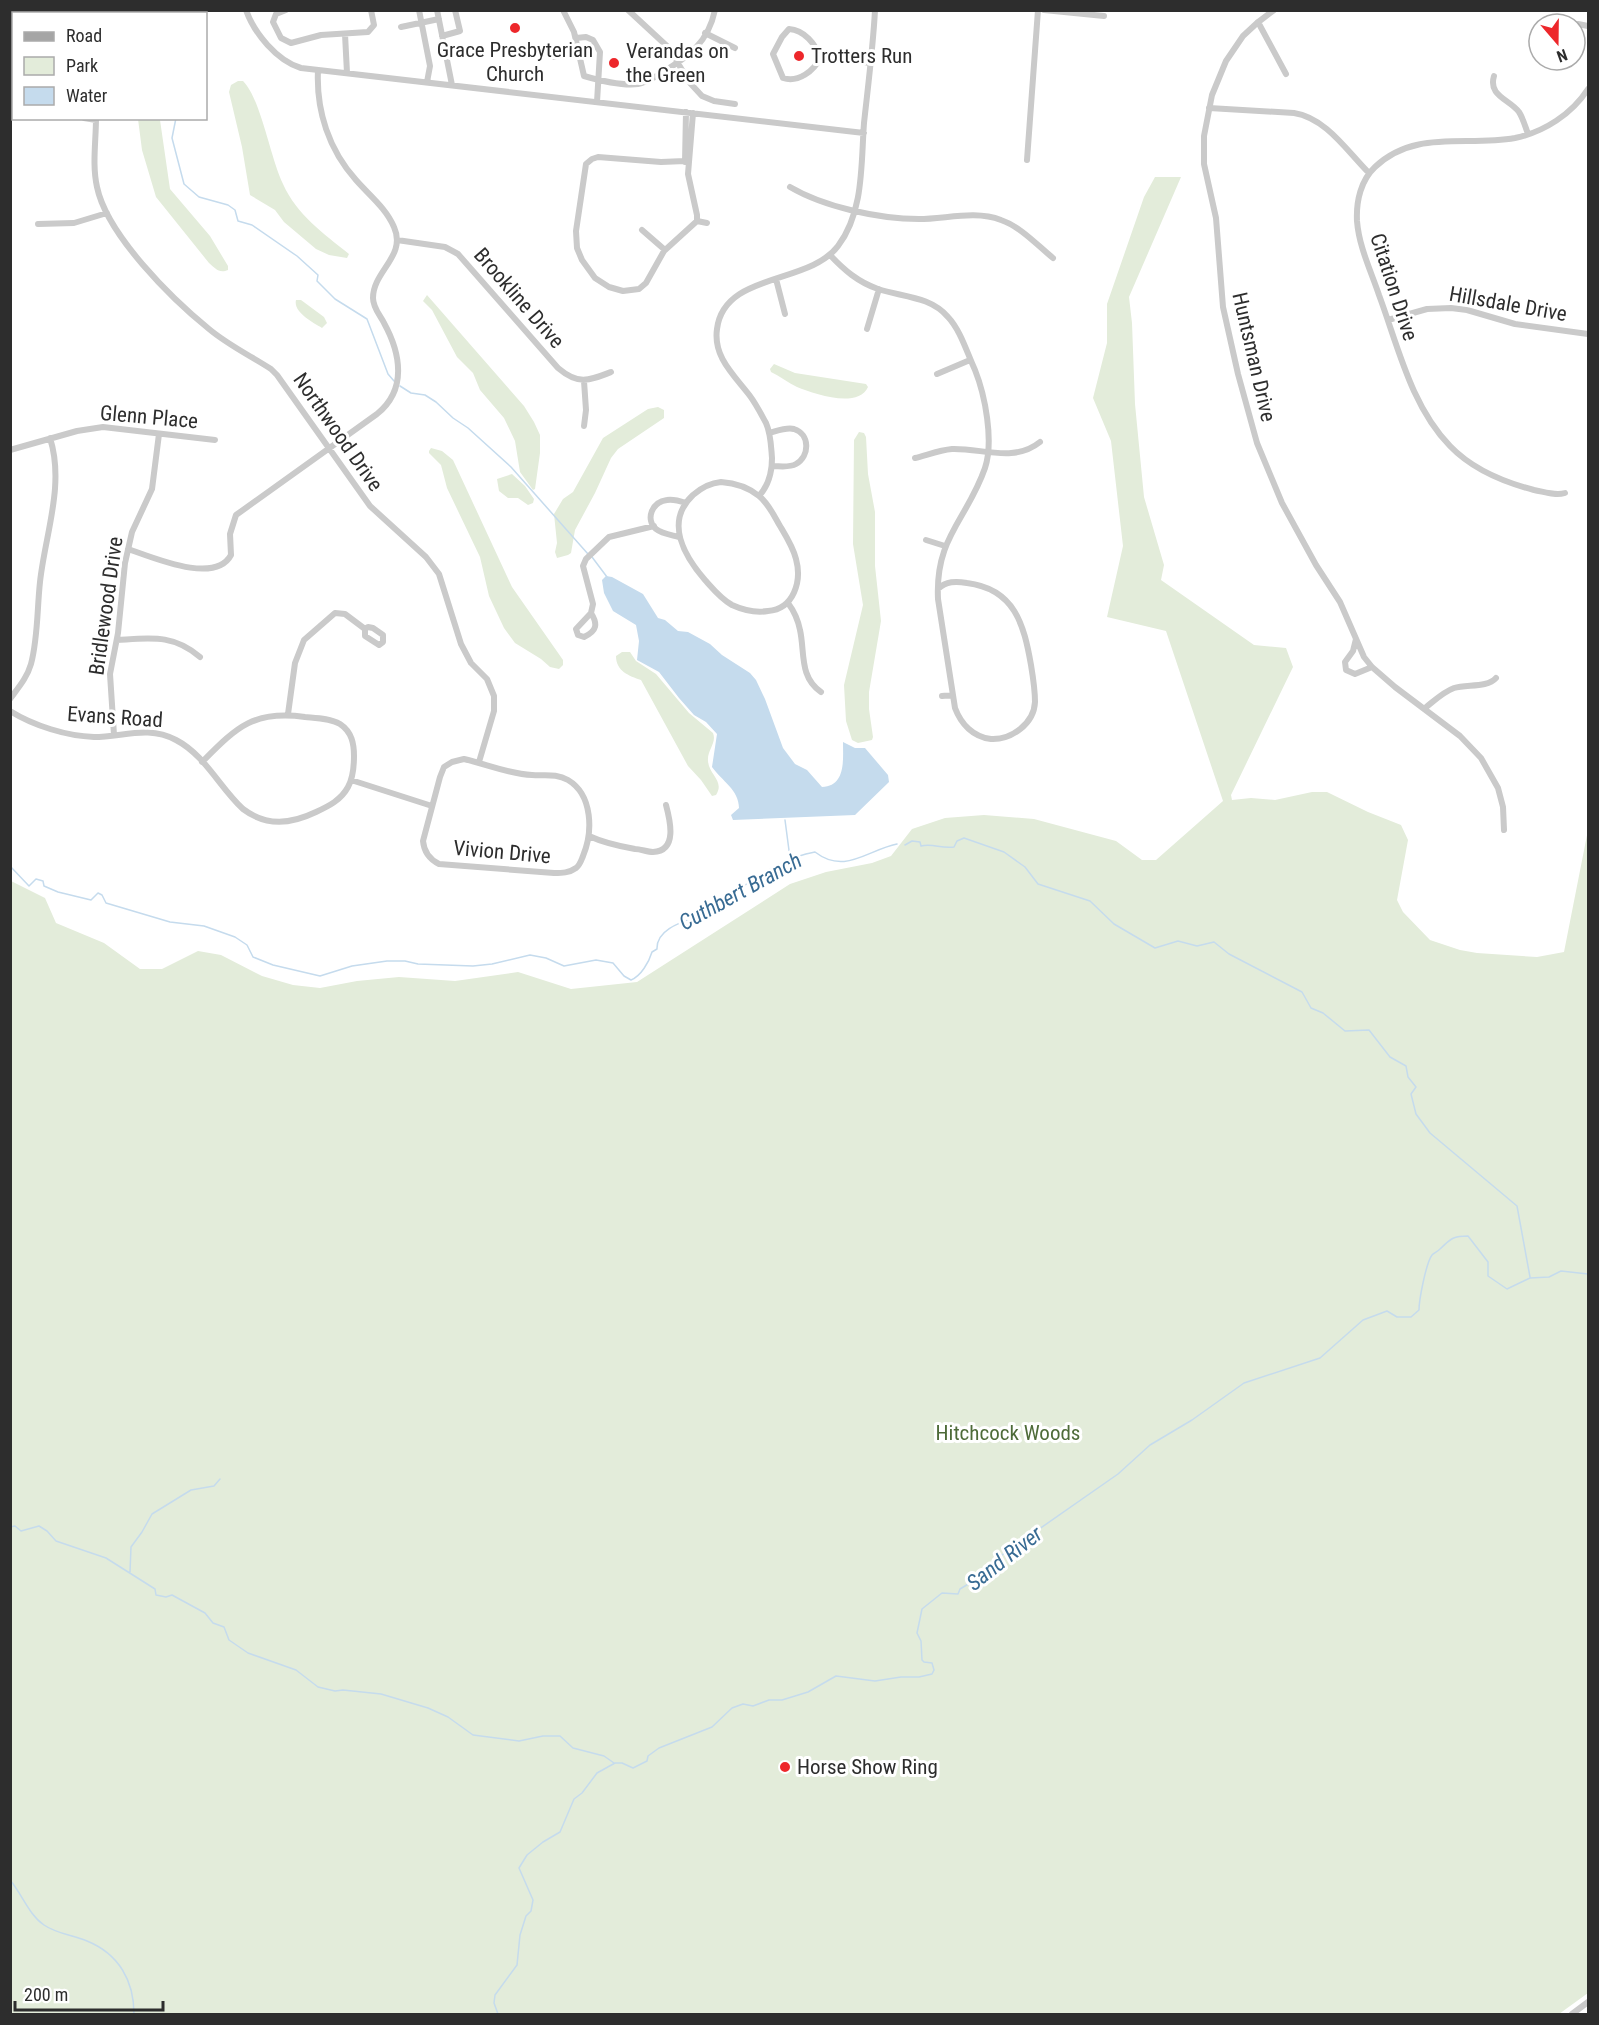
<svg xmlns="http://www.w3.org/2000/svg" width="1599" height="2025" viewBox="0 0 1599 2025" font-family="'Roboto Condensed',sans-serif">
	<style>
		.green { fill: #e3ecda }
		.water { fill: #c5dbed }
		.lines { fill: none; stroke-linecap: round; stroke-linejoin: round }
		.stream { stroke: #c5dbed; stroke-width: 1.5 }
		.minor { stroke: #cacaca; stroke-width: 6 }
		.major { stroke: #a5a5a5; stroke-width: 8 }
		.poi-dot { fill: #ed272b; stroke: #fff; stroke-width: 2 }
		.labels { text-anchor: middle; stroke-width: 6; stroke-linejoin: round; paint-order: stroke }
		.poi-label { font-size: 21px; fill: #2d2d2d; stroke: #fff; text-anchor: start }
		.street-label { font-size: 21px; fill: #2d2d2d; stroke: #fff }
		.park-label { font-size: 21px; fill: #4e6b39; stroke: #fff }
		.water-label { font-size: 22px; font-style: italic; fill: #386b93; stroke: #fff }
	</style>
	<rect width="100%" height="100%" fill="#fff"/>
	<path class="green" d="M238,81H243C261,99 270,157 283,184C297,215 323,233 349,254L347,258L329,255L316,249L284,222L275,210L250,195L242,147L229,92L231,85Z
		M138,119L160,120L170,189L210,236L228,266V270C219,274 215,268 209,263L156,197L142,150Z
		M1155,177H1181L1129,297L1132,323L1135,404L1144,497L1164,565L1161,580L1254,645L1286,648L1293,667L1231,795L1232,800L1251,798L1275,800L1312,792H1327L1368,812L1401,825L1408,840L1397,900L1403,912L1430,940L1460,950L1477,953L1537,957L1564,952L1588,830V1993L1559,2014H11V881L45,898L56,923L104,943L140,969H162L198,951L221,955L262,976L293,985L320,988L357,981L399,977L455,981L518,972L571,989L637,982L790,884L826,872L872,863L891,856L912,829L945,818L984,815L1034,819L1116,841L1142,860H1156L1223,801L1166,631L1107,617L1123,546L1111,441L1093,398L1107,343V304L1144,197Z
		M427,295L524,406L534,422L540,435V453L535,489L533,490L520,472L515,441L504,418L480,390L473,373L457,357L432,310L423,301Z
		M296,300H301L324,317L327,323L322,328C312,322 293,312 296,300Z
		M774,364L795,373L866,384L868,387C858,409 814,394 797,387C788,383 780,376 771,372L770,369Z
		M658,407L664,410V418L618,449L611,458L595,493L575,530L571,553L568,555L557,558L555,552L557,543L554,514L563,499L573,492L603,438L648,409Z
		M859,432L864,433L866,437L868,474L875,512V566L881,621L869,692V709L873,737L872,740L858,743L852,740L846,721L844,685L863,605L853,544L854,440Z
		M431,448L442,451L453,460L512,587L563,660V665L559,669L550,667L541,659L515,643L504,628L489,596L480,557L447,488L441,465L429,453V451Z
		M512,474L525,486L534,499L533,503L528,505L518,498H508L499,491L497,479Z
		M622,652H630L636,661L656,674L689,713L713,733C717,743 707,750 708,761C709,775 725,781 716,795L712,796L701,780L688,766L641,680C629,676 616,671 616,656Z"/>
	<path class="water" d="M606,576L612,577L643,594L658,618L665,620L678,631L688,632L710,644L722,655L750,673L756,680L765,699L783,748L795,764L807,770L822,787C846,786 843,760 843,742L855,748H865L888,775L889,782L855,815L733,820L731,815L739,808C739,790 722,781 712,767L717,734L706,722L694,715L679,698L659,672L637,660L639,641L636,625L613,611L604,593L602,580Z"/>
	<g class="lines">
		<path class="stream" d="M176,118L172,138L184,184L199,197L228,205L235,210L238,221L252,225L297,256L318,275L317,281L335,299L367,319L388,374L394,381
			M400,386L411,393L425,395L436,402L453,418L468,428L511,467L588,554
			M592,557L607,577
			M785,820L790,858L792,859
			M905,845L912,841L920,842L921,846C933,843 941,849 954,847L957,841L964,838L1004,852L1025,867L1038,884L1090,901L1114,924L1155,948L1178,941L1197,946L1214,942L1229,954L1302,992L1311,1008L1323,1013L1345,1031L1369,1030L1390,1057L1406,1066L1408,1077L1416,1087L1411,1094L1416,1114L1430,1133L1517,1206L1530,1277
			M10,866L29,886L36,879L43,881L44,886L58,892L91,900L98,893L102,895L106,903L170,922L204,926L235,937L247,945L253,957L273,965L320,976L352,966L387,961H405L418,964L473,966L492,964L530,955L546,958L564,966L596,960L613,963L624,976L631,980C641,976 649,962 652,952L657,949C656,922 702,919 719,907C726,902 733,894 740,889C760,873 790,856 815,852C845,875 867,850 897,844
			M10,1527L15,1526L21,1531L39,1526L47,1531L56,1541L106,1558L155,1589L156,1595L166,1597L172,1595L205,1613L213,1623L224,1627L229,1640L248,1653L296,1670L318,1687L335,1691L343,1690L381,1694L428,1708L448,1717L473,1735L519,1741L543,1736H560L573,1748L604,1756L614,1763
			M130,1572L131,1547L142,1532L152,1514L191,1490L214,1486L220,1479
			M10,1880C22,1894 29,1915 44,1925C57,1934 73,1935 87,1941C119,1954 134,1981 134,2014
			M498,2014L494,2003L495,1995L517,1965L520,1935L526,1916L531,1911L533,1900L519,1868L527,1855L543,1842L560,1832L574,1799L582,1793L597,1773L615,1763H622L633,1768L647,1761L648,1756L659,1748L712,1727L732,1708L743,1704L753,1706L769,1700H782L808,1692L836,1676L875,1681L901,1677H919L932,1674L934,1670L932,1663L924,1662L922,1660L921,1641L917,1633L922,1609L942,1593L958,1594L960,1589L990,1571L989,1564L1118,1474L1150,1445L1192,1420L1244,1383L1320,1358L1363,1320L1387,1311L1397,1317H1411L1419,1310C1419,1300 1426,1263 1432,1255C1434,1253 1437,1252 1440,1249C1450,1240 1451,1236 1468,1236L1488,1262V1276L1507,1289L1530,1278L1549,1277L1561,1271L1588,1274"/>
		<path class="minor" d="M246,10C254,33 277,61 301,68L864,133
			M286,10L276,14L273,22L281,38L291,43L321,35L368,32L374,25L371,10
			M419,10L430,66L427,82
			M437,10L452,85
			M563,10L574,32L584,76C598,80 623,86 638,84C648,82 655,77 663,72C689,56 708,43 715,10
			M628,10L668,47L690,83L702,96L714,101L735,104
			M1044,10L1104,16
			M1274,10L1257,23L1243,36L1226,61L1212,95L1204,136V164L1216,218L1223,307L1238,374L1257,443L1282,503L1316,565L1340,602L1364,657L1372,667L1395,687L1460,736L1481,758L1498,788L1503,807L1504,830
			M100,14V10
			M1258,22L1286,74
			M1578,24L1588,26
			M401,27L439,19
			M789,29C804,30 816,44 820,58C814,71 798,83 783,78L773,54L782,37Z
			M705,33L735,48
			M345,34L347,73
			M442,36L460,31L455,10
			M576,38L586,37L593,40L600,52L597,102
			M554,57L578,52
			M820,58L871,63
			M1494,76C1488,96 1509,99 1519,112C1523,118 1525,126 1528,134
			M1209,108L1294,113C1326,118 1347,151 1369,173
			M10,110H14
			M84,118L96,120
			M96,118C96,141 92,165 97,187C107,235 172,299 209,329C228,345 251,356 271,369L277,375L370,506L426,557L439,574L461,644L471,663L487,679L494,696V711L479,762
			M1027,160L1038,10
			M685,161L661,162L598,157L592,159L586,164L576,231L577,248L582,260L595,278L609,287L623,291L639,289L646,283L664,251L697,221V215L688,174L693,113
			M685,162L686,112
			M790,187C824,207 879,219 919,219C946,219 975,210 1001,220C1021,227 1037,245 1053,258
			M697,221L707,223
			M38,224L74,223L107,213
			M642,230L665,250
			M397,240L445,247L458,254L558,368C578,385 588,381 611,372
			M830,255C844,270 858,282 878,289C902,297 930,296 948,317C961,331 967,353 975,370C985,395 994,441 985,468C967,520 935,537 938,599L955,708C961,724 973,737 991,739C1011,740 1034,724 1035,702C1035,690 1033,677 1031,665C1024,625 1015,589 967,583C956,581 946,581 938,589
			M776,279L785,314
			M1388,320L1427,309L1451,308L1467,310L1515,324L1588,334
			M867,329L879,289
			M937,374L970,360
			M584,426L586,410L584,381
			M769,433C777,431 786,427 794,429C810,434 810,456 796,464C789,468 780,466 772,466
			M10,450L77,431L103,427L215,440
			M915,458C927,455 940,450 952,449C982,448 1014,463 1040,442
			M721,482C735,483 748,487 759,496C769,504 774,516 780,526C786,536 793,547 796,559C802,581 794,609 768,611C756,613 743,610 732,605C721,599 713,589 705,580C685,557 664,522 693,495C701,488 710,483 721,482Z
			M1565,493C1555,496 1545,492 1534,490C1503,482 1473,470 1450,446C1411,406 1398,346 1379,295C1371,271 1359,247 1357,221C1356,201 1361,180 1375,167C1415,129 1466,147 1515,138C1544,132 1572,114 1588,89
			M759,496C769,485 772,473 772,458C771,446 771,434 766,423C761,414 756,404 750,396C734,375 713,357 717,329C724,272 809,285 838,246C864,212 861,163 864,123C868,86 873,48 875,10
			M679,537C672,535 662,534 656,529C645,519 652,502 667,500C673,499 680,501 686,503
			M926,540L945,546
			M128,549C152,557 215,585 231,555L230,534L236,515L377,414C407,390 401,354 384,323C380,315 373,308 373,298C373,271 407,256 394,227C386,208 369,195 356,180C329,150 316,111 318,70
			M788,603C794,611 798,620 800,630C805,652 799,677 821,692
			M591,613L593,604L583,566L586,559L609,537L654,526
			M591,613C598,624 597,631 584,637L578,635L576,629Z
			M1356,639L1353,651L1345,662L1346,670L1355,674L1372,667
			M117,640C151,638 173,634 200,657
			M942,696L953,695
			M10,699C18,688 27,678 31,664C38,638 37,609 40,582C45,535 65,485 50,438
			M1425,708C1434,701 1443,692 1454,688C1467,684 1487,688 1496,678
			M10,711C34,726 67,736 94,737C123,737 148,725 176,740C205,755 220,788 243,809C267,827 291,824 316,812C329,806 341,800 348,787C353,778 354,766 354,756C354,744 352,732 340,724C330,718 316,718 305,717C253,710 237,727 202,762
			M288,714L295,663L304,640L335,613L345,614L365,629V636L379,645L383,642V635L373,628L368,627L365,629
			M114,735L110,674L118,633L125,563L132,532L152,489L159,434
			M464,759C486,764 509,774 532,775C545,776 556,773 568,780C593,795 593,832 583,856C581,861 580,865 576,868C569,873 562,873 554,873L439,864C429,859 424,852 423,841L440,777L444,767L452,762Z
			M351,780L432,806
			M589,836C604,843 618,846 635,849C641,849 647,852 653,852C678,851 670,820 666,805
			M1572,2014L1588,2002"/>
		<path class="major" d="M113,14L128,10
			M10,20L14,21"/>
	</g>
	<g class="poi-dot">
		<circle cx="515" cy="28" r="6"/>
		<circle cx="799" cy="56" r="6"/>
		<circle cx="614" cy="63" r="6"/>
		<circle cx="785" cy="1767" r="6"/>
	</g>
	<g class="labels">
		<g class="poi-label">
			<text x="515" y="57" text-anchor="middle">Grace Presbyterian<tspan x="515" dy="24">Church</tspan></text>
			<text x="626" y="58">Verandas on<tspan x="626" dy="24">the Green</tspan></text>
			<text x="811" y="63">Trotters Run</text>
			<text x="797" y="1774">Horse Show Ring</text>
		</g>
		<g class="street-label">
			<text transform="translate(1394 287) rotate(72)" y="7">Citation Drive</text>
			<text transform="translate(519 298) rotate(49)" y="7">Brookline Drive</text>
			<text transform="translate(1508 304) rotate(10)" y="7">Hillsdale Drive</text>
			<text transform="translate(1254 357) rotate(77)" y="7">Huntsman Drive</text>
			<text transform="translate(149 417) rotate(5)" y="7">Glenn Place</text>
			<text transform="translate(338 432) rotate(55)" y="7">Northwood Drive</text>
			<text transform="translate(106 606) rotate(-82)" y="7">Bridlewood Drive</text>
			<text transform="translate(115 717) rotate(4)" y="7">Evans Road</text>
			<text transform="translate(502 852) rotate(5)" y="7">Vivion Drive</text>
		</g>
		<g class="park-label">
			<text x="1008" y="1440">Hitchcock Woods</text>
		</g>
		<g class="water-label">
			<text transform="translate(740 891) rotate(-29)" y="8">Cuthbert Branch</text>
			<text transform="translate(1004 1558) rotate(-38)" y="8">Sand River</text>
		</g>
	</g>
	<rect width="1599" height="2025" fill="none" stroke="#2d2d2d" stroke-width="24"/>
	<rect x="12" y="12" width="195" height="108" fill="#ffffff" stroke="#ababab" stroke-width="1.5"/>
	<rect x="24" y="32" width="30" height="9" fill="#a5a5a5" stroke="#ababab" stroke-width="1.5"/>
	<text x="66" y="42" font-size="18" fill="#2d2d2d">Road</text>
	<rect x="24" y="57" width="30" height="18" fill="#e3ecda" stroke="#ababab" stroke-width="1.5"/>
	<text x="66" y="72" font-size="18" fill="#2d2d2d">Park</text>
	<rect x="24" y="87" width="30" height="18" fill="#c5dbed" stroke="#ababab" stroke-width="1.5"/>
	<text x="66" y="102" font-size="18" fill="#2d2d2d">Water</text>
	<g transform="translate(1557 42) rotate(160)"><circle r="28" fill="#ffffff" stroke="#ababab" stroke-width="1.5"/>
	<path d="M0-4.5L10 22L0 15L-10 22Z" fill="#ed272b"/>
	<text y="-9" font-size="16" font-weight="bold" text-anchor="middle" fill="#2d2d2d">N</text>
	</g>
	<path d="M15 2001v9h148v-9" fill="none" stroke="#2d2d2d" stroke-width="3"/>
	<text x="24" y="2001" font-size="18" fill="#2d2d2d" stroke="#ffffff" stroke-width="4.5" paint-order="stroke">200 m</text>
</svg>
